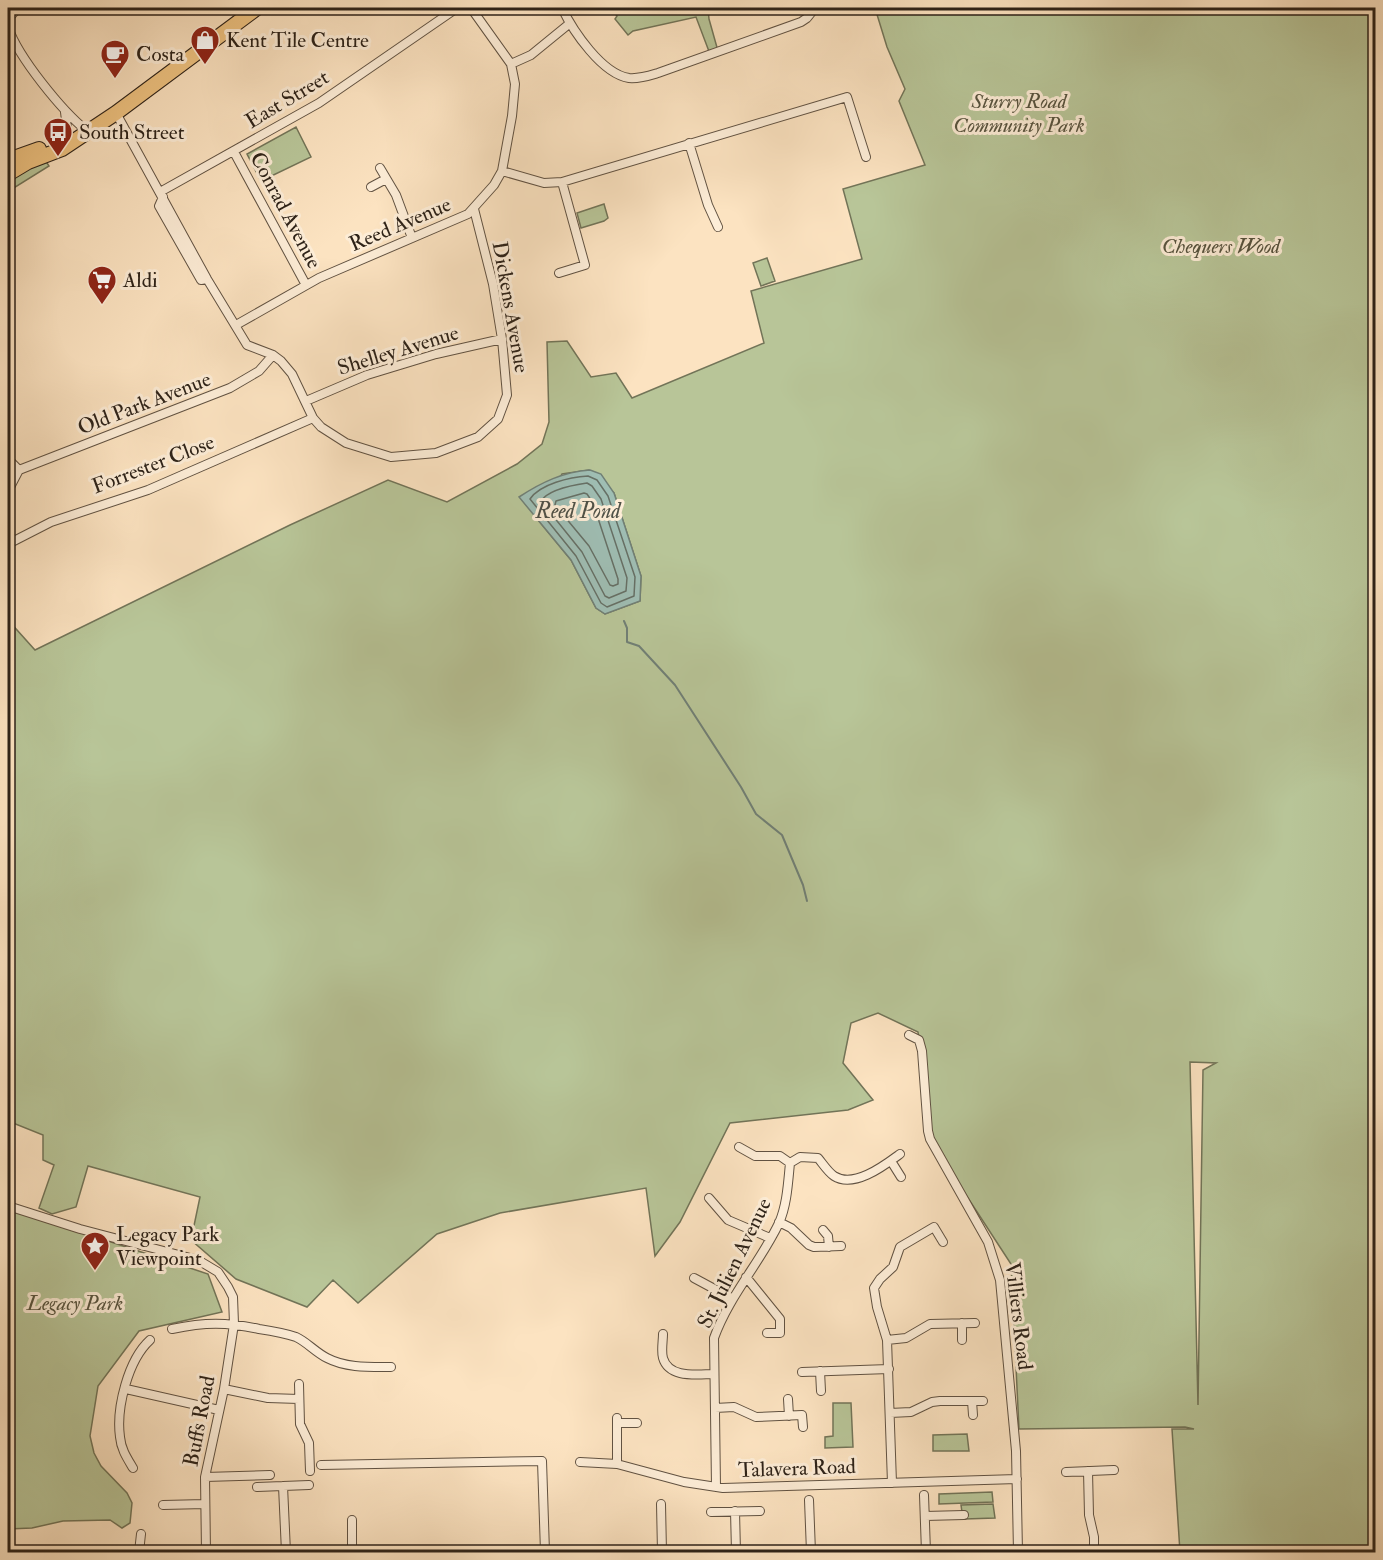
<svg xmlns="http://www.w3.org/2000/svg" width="1383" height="1560" viewBox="0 0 1383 1560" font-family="'IM FELL Double Pica',serif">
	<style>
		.green { fill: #b8c598; stroke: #727458; stroke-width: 1.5; fill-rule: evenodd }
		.water { fill: #9fbeb4; stroke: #718076; stroke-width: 1.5 }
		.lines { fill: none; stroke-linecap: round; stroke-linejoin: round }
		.shore { stroke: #667066; stroke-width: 1.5 }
		.stream { stroke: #718076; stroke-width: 2 }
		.street-casing { stroke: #615242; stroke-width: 10 }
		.highway-casing { stroke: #2d2218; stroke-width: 16 }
		.street { stroke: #fdedd7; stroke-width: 8 }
		.highway { stroke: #eec280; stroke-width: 14 }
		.labels { text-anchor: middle; stroke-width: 6; stroke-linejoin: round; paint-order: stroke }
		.poi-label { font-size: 21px; fill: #2d2218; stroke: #fdedd7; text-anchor: start }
		.street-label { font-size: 21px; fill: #2d2218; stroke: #fdedd7 }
		.park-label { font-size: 21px; font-style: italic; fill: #57533e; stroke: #fdedd7 }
		.water-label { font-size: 22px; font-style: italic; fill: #4f5147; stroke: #fdedd7 }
	</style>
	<rect width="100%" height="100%" fill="#fce3c1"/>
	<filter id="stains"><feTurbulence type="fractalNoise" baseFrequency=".00333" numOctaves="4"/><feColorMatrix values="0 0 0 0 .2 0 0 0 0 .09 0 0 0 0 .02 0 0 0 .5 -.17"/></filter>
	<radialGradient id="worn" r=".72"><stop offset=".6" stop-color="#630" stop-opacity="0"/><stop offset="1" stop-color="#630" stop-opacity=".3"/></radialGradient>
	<path class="green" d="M611,8H708L709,19L718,51L710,54L696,17L633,31L628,35L615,19L617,16Z
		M875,8H1375V1552H1180L1172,1429H1194L1185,1427L1019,1429L1011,1264L953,1175L931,1133L918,1032L878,1013L851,1023L843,1063L873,1100L848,1110L730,1123L680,1222L655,1256L646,1188L500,1213L437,1234L358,1303L333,1280L307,1307L236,1279L191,1240L200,1197L88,1166L76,1207L52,1214L39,1208L54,1165L43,1160V1135L8,1121V620L35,650L290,525L388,480L447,502L517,464L542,444L549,422L547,342L567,341L591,377L616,373L632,398L764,343L751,291L862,259L843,189L925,165L899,101L905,89L887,47ZM589,470L614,493L641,576L640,601L605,614L596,608L571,560L538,520L562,474ZM1190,1062L1216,1063L1203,1070L1198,1405Z
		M296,127L311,157L261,181L247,154Z
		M45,160L49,166L9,191L8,189V176Z
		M604,204L608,218L604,221L581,228L577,213Z
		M767,258L775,281L761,286L753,263Z
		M8,1208L208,1274L222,1312L139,1331L98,1386L90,1436L94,1453L101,1466L127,1493L132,1503L130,1523L122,1528L110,1520L63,1521L32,1528L8,1529Z
		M833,1403H851L853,1447L825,1448V1437L833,1436Z
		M967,1434L969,1451H933V1435Z
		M992,1492L993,1502L939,1504V1494Z
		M993,1504L995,1518L965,1519V1513L962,1512L961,1505Z"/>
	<path class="water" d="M590,470L601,474L614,493L641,576L640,601L605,614L596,608L571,560L519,497C542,482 563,472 590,470Z"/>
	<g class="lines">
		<path class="shore" d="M588,476L597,480L608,496L635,577L634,596L607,607L601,603L576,556L530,499C540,484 570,477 588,476Z
			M587,483L592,486L601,499L627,578L626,591L609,598L605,596L582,552L541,501C549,489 573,485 587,483Z
			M584,493L587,494L593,503L618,579V584L613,586L610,585L589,546L555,505L556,501Z"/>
		<path class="stream" d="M624,621L627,628V642L639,646L675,685L741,787L756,814L782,835L803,885L807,901"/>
		<g class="street-casing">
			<path id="street" d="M562,8C573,31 602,74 629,78C639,79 648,76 658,73L801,22L807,18L815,8
				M8,19L18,8
				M8,27C18,57 62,111 87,131
				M511,64L531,55L569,24
				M116,113L207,279L247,345L273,355L281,361L292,374L313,418L321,427L346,443L391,457L436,453L478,437L498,419L507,395L502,339L493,284L474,209
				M60,142L67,128L65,112
				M689,143L708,205L718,227
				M234,152L306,285
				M380,168L396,195L412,238
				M502,171L544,183L562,182L847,97L866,157
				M371,187L386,179
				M160,192L319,103L457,8
				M163,197L159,206L201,280L207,279
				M559,273L585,265L562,182
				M236,325L319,278L468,214L494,185L502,171L512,116L515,84L511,64L471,8
				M306,401L367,375L436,354L502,339
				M8,459L19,470L230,388L259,371L273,355
				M8,491L19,470
				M8,544L51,522L148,490L313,418
				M909,1035L919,1040L922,1051L928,1131L930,1139L988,1242L1000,1280L1016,1451L1018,1552
				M739,1147L755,1156H780L790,1163L800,1157L818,1158C823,1164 828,1172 834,1176C854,1189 885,1165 900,1154
				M891,1161L901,1177
				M709,1198L728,1220L770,1238
				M8,1206L80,1229L198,1260L218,1272L228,1287L233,1297L234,1324L224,1389L205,1477L206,1552
				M779,1222L791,1228L809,1245L814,1247L841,1246
				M823,1230L828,1236L829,1247
				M746,1277L780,1319V1333H767
				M694,1278L733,1299
				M962,1323V1340
				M172,1329C205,1322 227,1322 259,1329C272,1331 284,1333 296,1337C307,1342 315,1352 327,1358C346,1368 369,1367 391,1367
				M663,1334C663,1341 661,1351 663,1358C669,1379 698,1374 714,1374
				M887,1340L906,1338L930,1324L975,1323
				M820,1371L821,1391
				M802,1372L889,1369
				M299,1384L300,1424L309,1443L310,1471
				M126,1389L219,1410
				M224,1389L268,1398L299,1399
				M788,1399L789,1416
				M972,1401L973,1415
				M715,1408L734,1407L756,1417L802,1415L803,1427
				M890,1413L911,1412L932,1402L940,1401H983
				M617,1418V1464
				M617,1423H637
				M580,1462L617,1464L684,1482L723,1488L1017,1479
				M321,1465L542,1461L545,1552
				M133,1468C127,1458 121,1449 120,1437C116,1408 128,1360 150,1340
				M1088,1471L1089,1515L1094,1537V1552
				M1066,1472L1114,1470
				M205,1477L270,1475
				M892,1483L887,1340L877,1307L874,1288L880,1279L893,1267L900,1247L934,1227L943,1242
				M283,1486L286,1552
				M257,1487L309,1485
				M716,1487L714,1338C729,1296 760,1263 779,1223C787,1205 788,1183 790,1163
				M924,1495L926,1552
				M809,1500L811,1552
				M661,1504L662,1552
				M163,1505L205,1504
				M735,1511L736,1552
				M711,1512L760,1511
				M925,1516L964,1515
				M352,1520V1552
				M139,1552L141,1534
				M1138,1552L1139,1550"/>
		</g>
		<g class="highway-casing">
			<path id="highway" d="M8,160L39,149
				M8,174L28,162L62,149L116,113L257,8"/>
		</g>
		<use href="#street" class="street"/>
		<use href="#highway" class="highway"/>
	</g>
	<defs>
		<g id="shop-pin" transform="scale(1.5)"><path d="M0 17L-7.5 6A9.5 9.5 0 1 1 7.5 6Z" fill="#8f2418" stroke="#fdedd7"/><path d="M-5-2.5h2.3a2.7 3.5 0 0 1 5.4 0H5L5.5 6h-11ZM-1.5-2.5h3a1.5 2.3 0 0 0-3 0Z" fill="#fff"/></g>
		<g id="cafe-pin" transform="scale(1.5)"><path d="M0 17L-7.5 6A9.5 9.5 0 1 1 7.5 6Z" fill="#8f2418" stroke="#fdedd7"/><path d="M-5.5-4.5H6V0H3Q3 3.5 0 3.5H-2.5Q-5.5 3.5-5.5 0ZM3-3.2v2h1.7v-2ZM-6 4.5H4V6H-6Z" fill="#fff"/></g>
		<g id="bus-pin" transform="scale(1.5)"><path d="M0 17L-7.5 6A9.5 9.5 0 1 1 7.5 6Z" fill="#8f2418" stroke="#fdedd7"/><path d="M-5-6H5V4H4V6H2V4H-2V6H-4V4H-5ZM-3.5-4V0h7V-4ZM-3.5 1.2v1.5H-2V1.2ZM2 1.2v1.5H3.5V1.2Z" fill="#fff"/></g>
		<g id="supermarket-pin" transform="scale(1.5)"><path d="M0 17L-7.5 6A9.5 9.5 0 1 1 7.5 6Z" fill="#8f2418" stroke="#fdedd7"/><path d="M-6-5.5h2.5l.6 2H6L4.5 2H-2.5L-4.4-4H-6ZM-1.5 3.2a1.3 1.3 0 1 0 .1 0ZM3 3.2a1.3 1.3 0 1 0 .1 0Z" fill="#fff"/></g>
		<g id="sight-pin" transform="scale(1.5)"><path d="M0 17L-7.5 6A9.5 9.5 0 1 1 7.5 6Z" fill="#8f2418" stroke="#fdedd7"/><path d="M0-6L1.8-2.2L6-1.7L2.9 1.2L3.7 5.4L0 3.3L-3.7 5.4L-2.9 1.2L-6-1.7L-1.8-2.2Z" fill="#fff"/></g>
	</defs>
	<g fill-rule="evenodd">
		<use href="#shop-pin" x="205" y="40"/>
		<use href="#cafe-pin" x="115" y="54"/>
		<use href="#bus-pin" x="58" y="132"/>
		<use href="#supermarket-pin" x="102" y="280"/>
		<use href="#sight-pin" x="95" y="1246"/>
	</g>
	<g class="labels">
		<g class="poi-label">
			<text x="226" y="47">Kent Tile Centre</text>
			<text x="136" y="61">Costa</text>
			<text x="79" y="139">South Street</text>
			<text x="123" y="287">Aldi</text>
			<text x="116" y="1241">Legacy Park<tspan x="116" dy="24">Viewpoint</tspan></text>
		</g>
		<g class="street-label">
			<text transform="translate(287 99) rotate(-31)" y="7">East Street</text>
			<text transform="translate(286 210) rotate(62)" y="7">Conrad Avenue</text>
			<text transform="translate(400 224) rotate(-23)" y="7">Reed Avenue</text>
			<text transform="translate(511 307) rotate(80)" y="7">Dickens Avenue</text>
			<text transform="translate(398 350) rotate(-17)" y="7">Shelley Avenue</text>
			<text transform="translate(144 403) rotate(-21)" y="7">Old Park Avenue</text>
			<text transform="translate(153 464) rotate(-21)" y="7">Forrester Close</text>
			<text transform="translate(734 1263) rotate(-64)" y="7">St. Julien Avenue</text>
			<text transform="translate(1019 1316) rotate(83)" y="7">Villiers Road</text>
			<text transform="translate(199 1421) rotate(-79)" y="7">Buffs Road</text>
			<text transform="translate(797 1468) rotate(-2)" y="7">Talavera Road</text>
		</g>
		<g class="park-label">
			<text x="1019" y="108">Sturry Road<tspan x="1019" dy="24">Community Park</tspan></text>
			<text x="1221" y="253">Chequers Wood</text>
			<text x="75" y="1310">Legacy Park</text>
		</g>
		<g class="water-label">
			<text x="578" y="518">Reed Pond</text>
		</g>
	</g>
	<rect width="1383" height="1560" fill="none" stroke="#fce3c1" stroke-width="30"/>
	<rect x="9" y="9" width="1365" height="1542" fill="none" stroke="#2d2218" stroke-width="3"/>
	<rect x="15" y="15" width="1353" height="1530" fill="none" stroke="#2d2218" stroke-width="1.5"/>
	<rect width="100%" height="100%" filter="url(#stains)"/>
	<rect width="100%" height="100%" fill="url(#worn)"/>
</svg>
